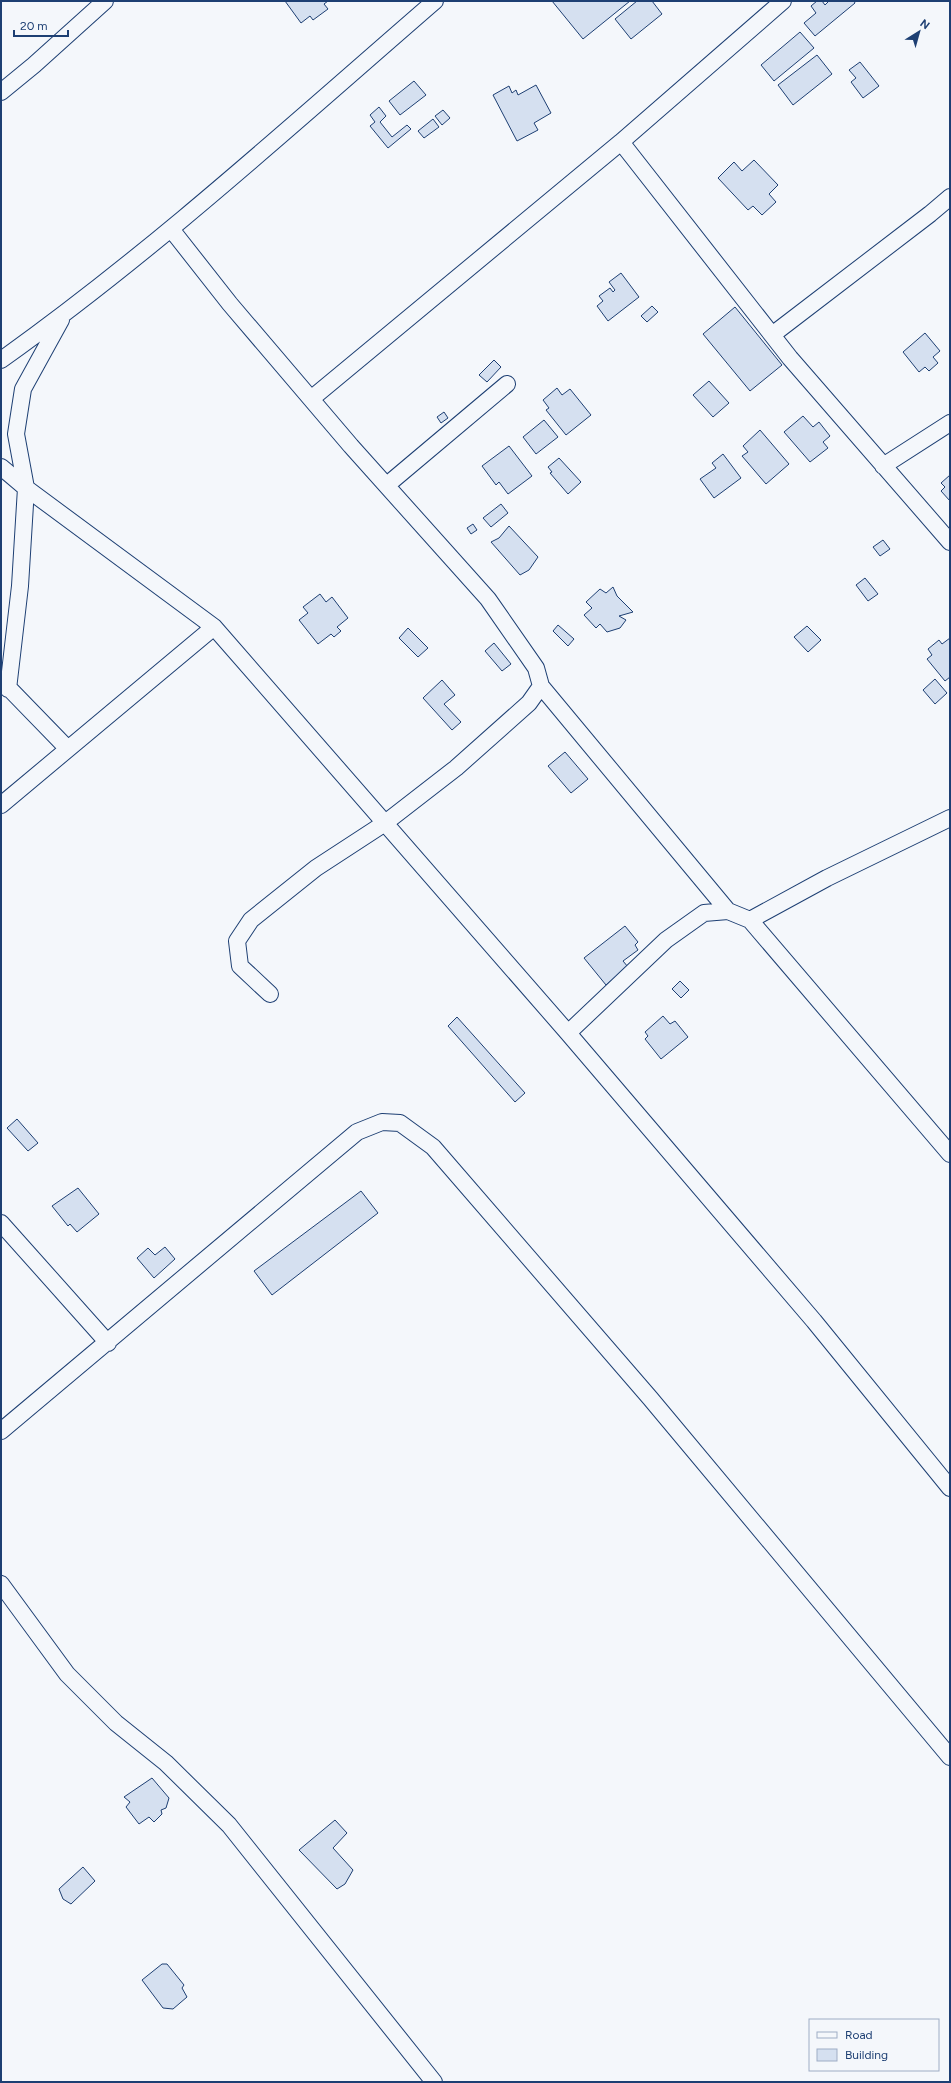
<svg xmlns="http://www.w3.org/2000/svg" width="951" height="2083" viewBox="0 0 951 2083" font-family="Figtree,sans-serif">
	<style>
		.building { fill: #d5e0f0; stroke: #1d3f73 }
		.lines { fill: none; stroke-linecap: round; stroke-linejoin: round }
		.minor-casing { stroke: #1d3f73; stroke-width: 18 }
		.minor { stroke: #f4f7fb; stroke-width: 16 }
	</style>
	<rect width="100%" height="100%" fill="#f4f7fb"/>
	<path class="building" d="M285,1H328L324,4L328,9L313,20L310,16L301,23Z
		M552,1H630L583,39Z
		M637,1H652L662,14L631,39L615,19Z
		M817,1H822L825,5L829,1H854L855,3L815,36L804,23L816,13L811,6Z
		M800,32L814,48L774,81L761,65Z
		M817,55L832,74L793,105L778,85Z
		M860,62L879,86L863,98L851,82L856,78L849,70Z
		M414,81L426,95L400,115L389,101Z
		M536,85L551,113L534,123L538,130L517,141L493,95L509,86L512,93L516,90L518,95Z
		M379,107L386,116L380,122L392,137L407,125L411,129L388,148L370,126L375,122L370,115Z
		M443,110L450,118L442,125L435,116Z
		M433,119L439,127L424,138L418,131Z
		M754,160L778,185L769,194L776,202L762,215L753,206L748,210L718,178L734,162L742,171Z
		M621,273L639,297L608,321L597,306L603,301L599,296L610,288L613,292L615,290L609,282Z
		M652,306L658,312L647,322L641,316Z
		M735,307L782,365L750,391L703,334Z
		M925,333L940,351L933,357L938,363L929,371L925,367L919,372L903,352Z
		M494,360L501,367L487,382L479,375Z
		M709,381L729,403L713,417L693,395Z
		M557,388L562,395L570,389L591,415L566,435L546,410L549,408L543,400Z
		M444,412L448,418L441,423L437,417Z
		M803,416L813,427L819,422L830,436L823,442L828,448L810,462L784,432Z
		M544,420L558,437L536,454L523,437Z
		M760,430L789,464L766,484L742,456L748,452L743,446Z
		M509,446L532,476L508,494L499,482L496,485L482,466Z
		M723,454L741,478L714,498L700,479L716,468L712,463Z
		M559,458L581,482L568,494L550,473L552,472L548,467Z
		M950,475V501L941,491L945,487L941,483Z
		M501,504L508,513L491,527L483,518Z
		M473,524L477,530L471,534L467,528Z
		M509,526L538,557L529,570L520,575L491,542L499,538Z
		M883,540L890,549L880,556L873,547Z
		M865,578L878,594L868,601L856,585Z
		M613,587L617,596L633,612L619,616L626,620L620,628L607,632L600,624L596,628L584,615L592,608L586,602L600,589L606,593Z
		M320,594L326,602L332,597L348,618L337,627L341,631L334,637L331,634L318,644L299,620L308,613L303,607Z
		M558,625L574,639L568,646L553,631Z
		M807,626L821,640L808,652L794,637Z
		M408,628L428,648L418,657L399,638Z
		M950,638V677L945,681L927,659L932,655L928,649L939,640L942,644Z
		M494,643L511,664L502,671L485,651Z
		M935,679L947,693L935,704L923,690Z
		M442,680L455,695L444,704L461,722L452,730L423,698Z
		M565,752L588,779L571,793L548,766Z
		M625,926L638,942L635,945L638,950L623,961L628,967L606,985L584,958Z
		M680,981L689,990L681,998L672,989Z
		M663,1016L670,1024L675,1021L688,1037L661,1059L645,1039L648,1036L645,1032Z
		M457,1017L525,1093L515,1102L448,1026Z
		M17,1119L38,1143L28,1151L7,1128Z
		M78,1188L99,1214L77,1232L70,1224L68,1226L52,1206Z
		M361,1191L378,1213L272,1295L254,1271Z
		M165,1247L175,1259L154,1278L137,1258L148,1248L155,1255Z
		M152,1778L169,1798L166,1808L161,1810L162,1814L154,1822L149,1817L139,1824L126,1807L130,1802L124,1797Z
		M335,1820L347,1833L333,1848L353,1870L345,1884L337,1889L299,1850Z
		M83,1867L95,1881L71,1904L63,1899L59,1889Z
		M162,1964H167L184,1985L182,1988L187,1997L173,2009L163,2008L142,1980Z"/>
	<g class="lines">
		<g class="minor-casing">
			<path id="minor" d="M1,92L34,65L105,1
				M621,142L790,358L950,542
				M171,229L230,304L351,446L488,599L536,668L541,686L728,911
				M772,335L930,214L950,197
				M1,360C154,251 293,124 435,1
				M311,399L621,142L783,1
				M883,466L950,423
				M1,467L26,488L214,627L568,1033L814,1321L950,1488
				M387,485L507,384
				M2,681L68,749
				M8,689L20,586L26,488L16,434L23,389L61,320
				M1,805L214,627
				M750,920L827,878L950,818
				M270,994L240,966L237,941L251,920L316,868L385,823L456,768L529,703L541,686
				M568,1033L666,940L704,913L728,911L750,920L950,1154
				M1,1223L108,1343
				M1,1431L357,1132L382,1122L400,1123L433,1147L650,1398L950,1757
				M1,1584L67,1674L116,1723L166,1763L229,1825L434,2082"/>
		</g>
		<use href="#minor" class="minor"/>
	</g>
	<rect width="951" height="2083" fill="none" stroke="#1d3f73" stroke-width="4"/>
	<rect x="809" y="2019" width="130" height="52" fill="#f4f7fb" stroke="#9eadc5"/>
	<rect x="817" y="2032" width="20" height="6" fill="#f4f7fb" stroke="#9eadc5"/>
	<text x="845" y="2039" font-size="12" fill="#1d3f73">Road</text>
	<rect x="817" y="2049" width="20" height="12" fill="#d5e0f0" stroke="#9eadc5"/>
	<text x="845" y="2059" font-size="12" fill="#1d3f73">Building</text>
	<g transform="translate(919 32) rotate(37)" stroke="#f4f7fb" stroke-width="3" paint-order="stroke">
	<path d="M0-3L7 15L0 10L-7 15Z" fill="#1d3f73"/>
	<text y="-6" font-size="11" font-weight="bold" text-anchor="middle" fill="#1d3f73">N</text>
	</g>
	<path d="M14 30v6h54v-6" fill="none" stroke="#1d3f73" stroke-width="2"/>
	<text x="20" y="30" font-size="12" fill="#1d3f73" stroke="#f4f7fb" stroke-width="3" paint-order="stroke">20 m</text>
</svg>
